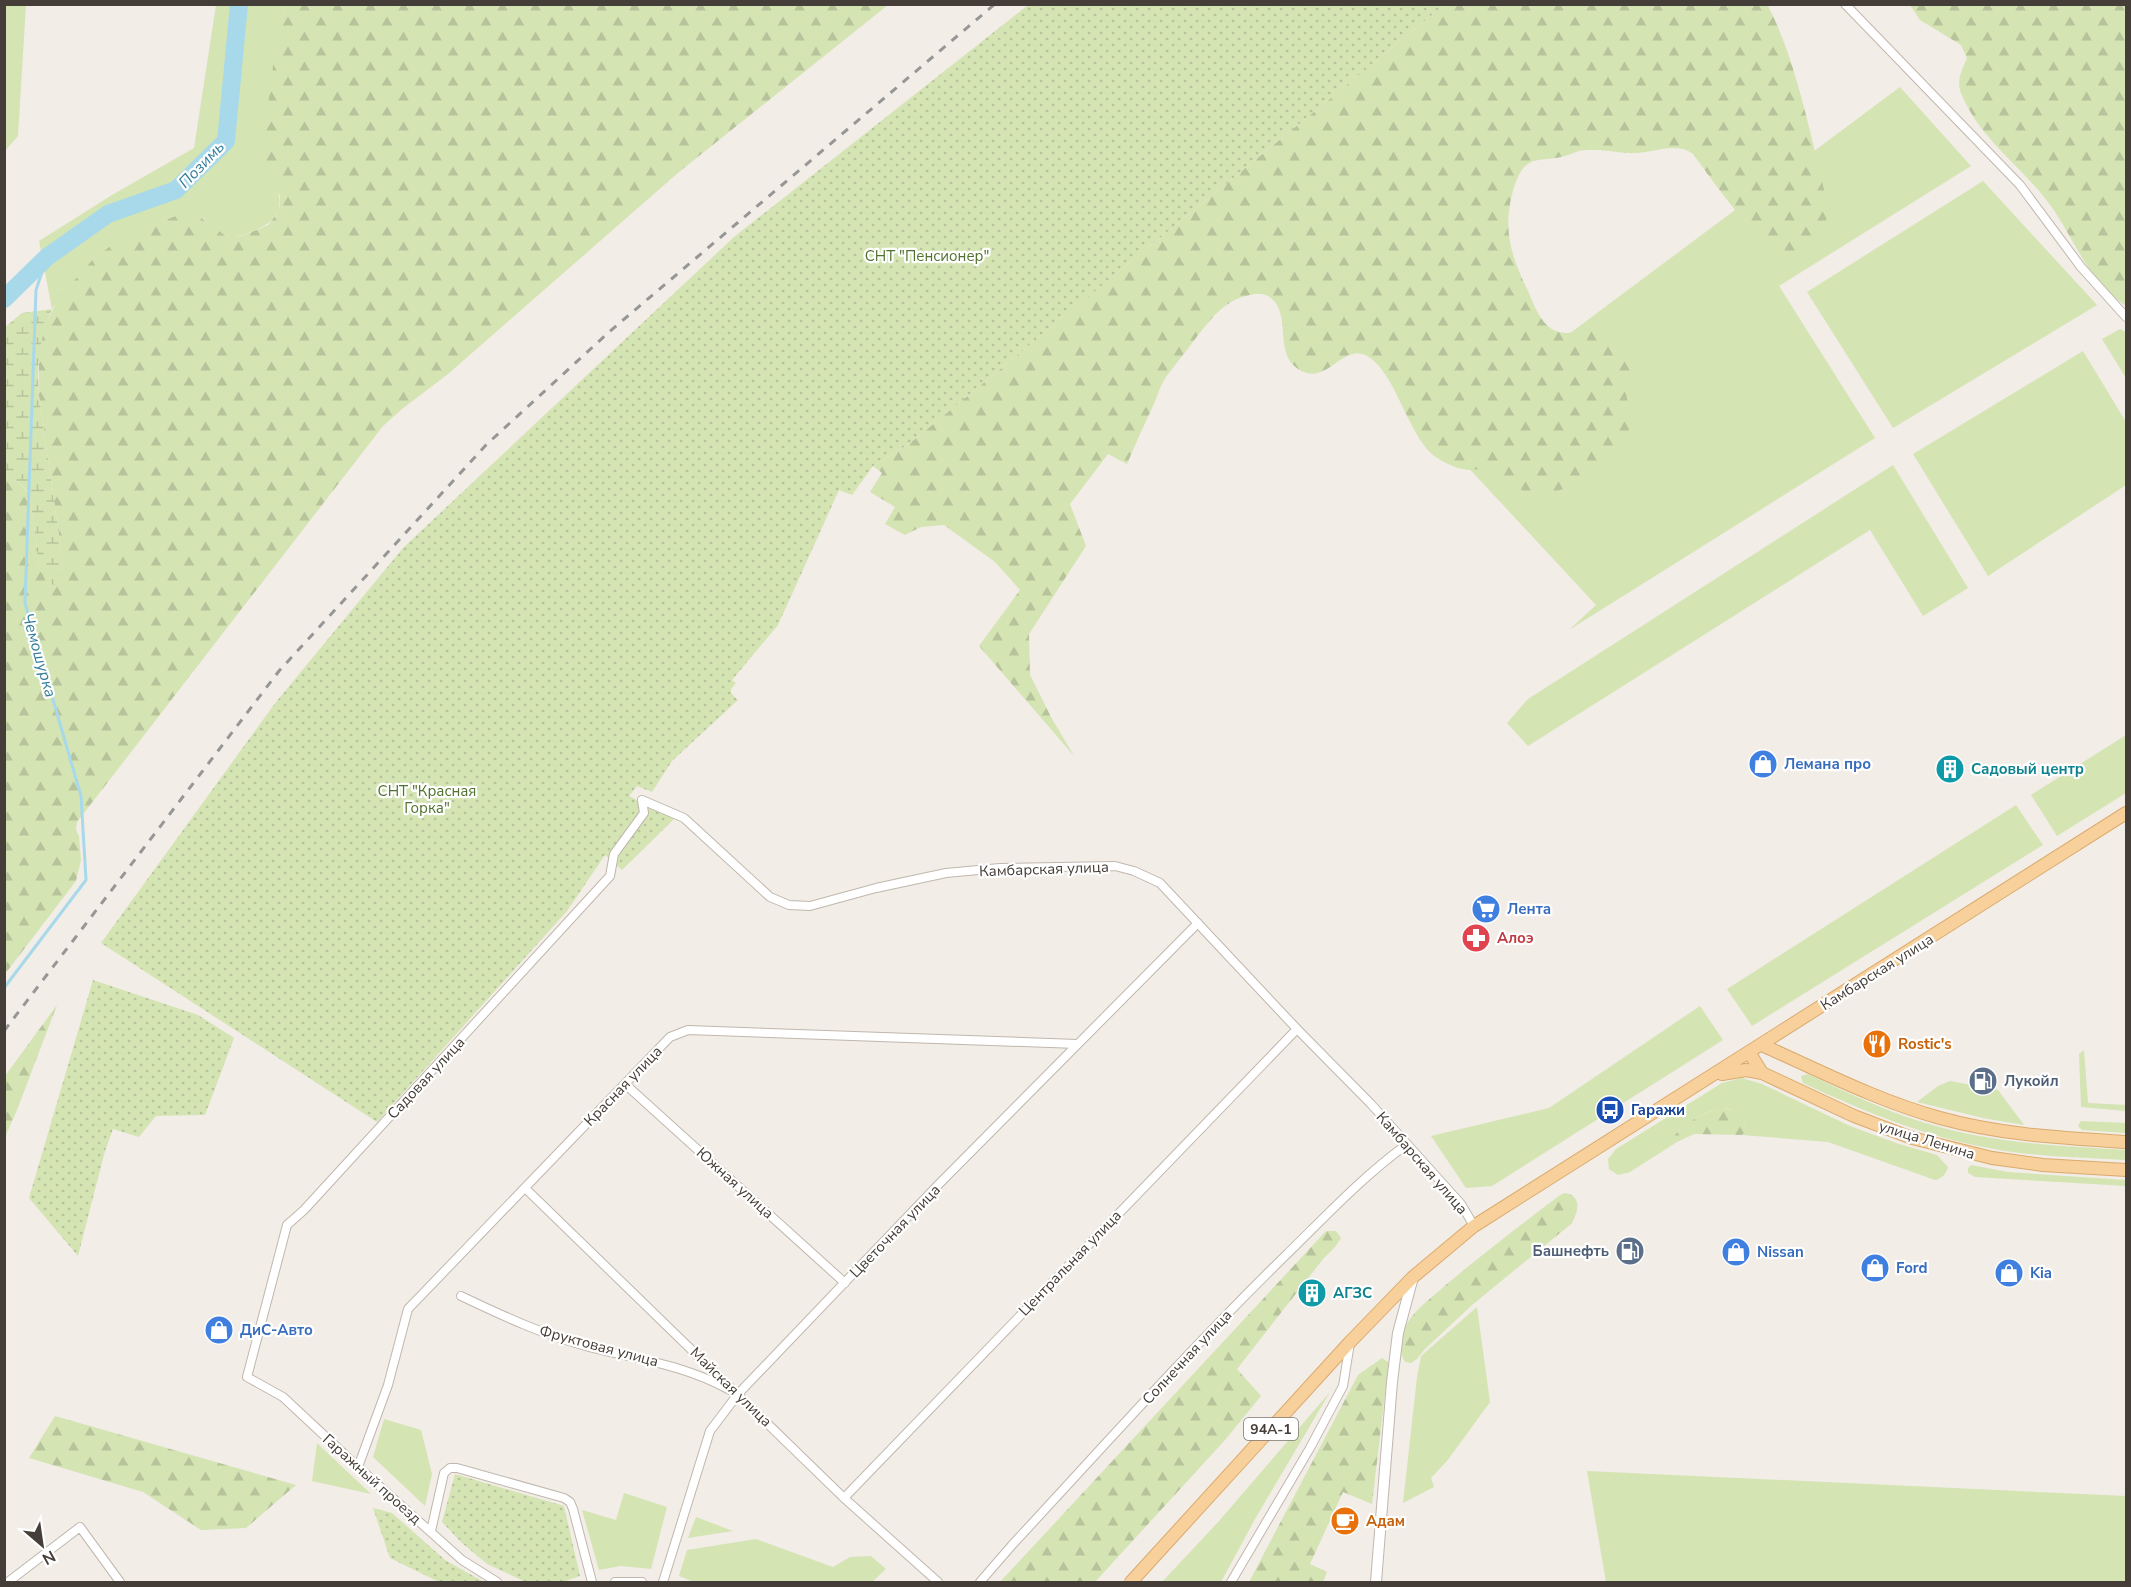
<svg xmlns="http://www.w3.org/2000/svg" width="2131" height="1587" viewBox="0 0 2131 1587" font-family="'Nunito Sans',sans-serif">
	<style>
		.green { fill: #d4e4b3 }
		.forest { fill: url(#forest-firs) }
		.wetland { fill: url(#wetland-marsh) }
		.garden { fill: url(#garden-dots) }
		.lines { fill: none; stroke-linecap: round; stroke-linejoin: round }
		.stream { stroke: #a8d9eb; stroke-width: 3 }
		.river { stroke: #a8d9eb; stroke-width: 18 }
		.minor-casing { stroke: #c0b7ad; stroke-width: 10 }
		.tertiary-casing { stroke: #c0b7ad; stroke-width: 12 }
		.primary-casing { stroke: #dbaa6d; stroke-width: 14 }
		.minor { stroke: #fff; stroke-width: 8 }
		.tertiary { stroke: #fff; stroke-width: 10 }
		.primary { stroke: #f7d09c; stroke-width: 12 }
		.rail { stroke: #969696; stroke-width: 3; stroke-dasharray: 8 8; stroke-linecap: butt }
		.labels { text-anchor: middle; stroke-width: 4.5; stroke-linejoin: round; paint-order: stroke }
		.shield { fill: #fff; stroke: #7d7773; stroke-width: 1.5 }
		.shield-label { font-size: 14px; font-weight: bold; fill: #453d37 }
		.park-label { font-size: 15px; fill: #51722e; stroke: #fff }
		.shop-label { font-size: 15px; font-weight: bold; fill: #366cbe; stroke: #fff; text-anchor: start }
		.culture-label { font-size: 15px; font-weight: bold; fill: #0d838f; stroke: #fff; text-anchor: start }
		.street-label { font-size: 15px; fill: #453d37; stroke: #fff }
		.health-label { font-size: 15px; font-weight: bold; fill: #be3a42; stroke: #fff; text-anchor: start }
		.food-label { font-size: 15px; font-weight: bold; fill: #c56008; stroke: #fff; text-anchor: start }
		.service-label { font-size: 15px; font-weight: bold; fill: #4e5e75; stroke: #fff; text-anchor: start }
		.transit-label { font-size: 15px; font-weight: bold; fill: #164399; stroke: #fff; text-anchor: start }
		.water-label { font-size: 16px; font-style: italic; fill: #347d9a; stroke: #fff }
	</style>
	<defs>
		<pattern id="forest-firs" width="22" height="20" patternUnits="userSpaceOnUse" patternTransform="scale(1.5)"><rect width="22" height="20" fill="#d4e4b3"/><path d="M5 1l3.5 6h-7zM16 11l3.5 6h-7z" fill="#b7c49b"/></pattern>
		<pattern id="wetland-marsh" width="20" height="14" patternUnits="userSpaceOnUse" patternTransform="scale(1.5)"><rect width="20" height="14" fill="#d4e4b3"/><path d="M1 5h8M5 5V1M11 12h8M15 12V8" fill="none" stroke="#b7c49b"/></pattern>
		<pattern id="garden-dots" width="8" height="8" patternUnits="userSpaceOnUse" patternTransform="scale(1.5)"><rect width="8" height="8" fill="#d4e4b3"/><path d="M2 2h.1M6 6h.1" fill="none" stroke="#b7c49b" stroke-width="1.8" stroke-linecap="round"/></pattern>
	</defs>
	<rect width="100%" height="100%" fill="#f2ede7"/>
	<path class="green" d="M5,4L26,5L18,136L5,151Z
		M216,5H288L281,18L277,188C286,213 270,226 248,233C241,236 232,239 225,236C216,233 209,224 203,218L94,258L52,309L39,241L112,195L194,148Z
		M1900,87L1971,166L1779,286L1875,438L1569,630L1596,605L1436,433Z
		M1983,181L2097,305L1893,428L1807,292Z
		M2120,329L2126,332V378L2102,339Z
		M2083,351L2126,422V485L1988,576L1913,454Z
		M1893,465L1968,588L1923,616L1870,530L1528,746L1507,723L1528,699Z
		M2126,735V793L2057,836L2031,795Z
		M2016,805L2043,845L1752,1026L1727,989Z
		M1700,1006L1723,1040L1492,1186L1466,1188L1431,1136L1549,1108Z
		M2084,1050L2088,1103L2126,1105V1111L2081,1107L2079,1054Z
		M1808,1074C1846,1092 1883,1110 1922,1122C1989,1143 2057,1146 2126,1150V1160C2082,1157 2037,1157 1994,1149C1926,1137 1865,1112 1803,1083L1801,1076Z
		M1742,1078L1762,1084L1850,1126L1899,1144L1937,1155L1948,1167C1946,1174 1943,1178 1935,1180L1828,1142L1742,1135L1746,1131L1745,1121C1741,1117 1735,1111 1730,1109C1714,1104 1683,1124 1674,1136V1139L1677,1142L1630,1172L1618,1175L1609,1169L1608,1159L1616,1149L1722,1083Z
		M1950,1081L1998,1090L2024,1125L1983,1118L1917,1102L1938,1086Z
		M2081,1121L2126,1123V1133L2082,1130L2078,1126Z
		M1971,1165L2008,1172L2126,1180V1186L1975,1177L1968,1173V1168Z
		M1477,1307L1490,1402L1447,1461L1431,1478L1434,1487L1403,1503L1417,1377L1421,1356Z
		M1330,1392L1255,1519L1221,1582H1162L1219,1521Z
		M384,1419L421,1430L432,1474L425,1506L373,1457Z
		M317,1443L371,1494L312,1481Z
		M1587,1471L2126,1496V1582H1606Z
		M624,1493L667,1507L651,1569L621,1566L599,1570L582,1510L616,1520Z
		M696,1517L733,1531L688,1538Z
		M756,1539L833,1567L850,1557L871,1556L886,1569L872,1582H694L679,1576L687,1550Z"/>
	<path class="forest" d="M1767,4C1796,58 1811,138 1826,197C1828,216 1828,230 1812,243C1803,249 1793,254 1782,251C1756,245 1710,176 1692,153C1674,141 1651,154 1631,153C1616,153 1601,149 1587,150C1576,150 1567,157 1556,158C1548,159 1539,159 1531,162C1521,167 1518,177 1514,187C1502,228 1510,254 1528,291C1534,305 1541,325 1556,331C1578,339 1591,319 1617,338C1623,343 1630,350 1631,358C1632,369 1627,379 1626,389C1626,400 1631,410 1631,420C1631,442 1604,460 1589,473C1571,489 1542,501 1519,489C1510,484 1503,475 1493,471C1485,467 1476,470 1468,470C1457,469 1442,462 1433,455C1407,433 1395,371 1367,356C1342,342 1327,388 1298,369C1274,353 1291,318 1273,300C1267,293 1258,293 1250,295C1221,300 1206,326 1189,347C1182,357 1173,367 1166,377C1160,386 1157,397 1153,406C1144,425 1135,445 1127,464L1108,454L1070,504L1086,546L1029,634L1030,675L1051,717L1074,756L979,646L1020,590L995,562L944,525L921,527L905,535L885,524L895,507L870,492L882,473L873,466L910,443L1444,5Z
		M288,5H888L679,172L448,374L402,409L383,426L77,822L76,830L79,836L81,860L76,881L5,974V476C17,480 24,486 30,497L39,566L63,564L39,396V346L44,327L59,298L94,258L115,243L173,217L187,213H195L227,237H238L257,230L268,225L276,215L280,205V196L264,158L263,147L277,33L281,18Z
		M1910,5H2126V306C2119,301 2111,295 2105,289C2080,262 2067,225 2044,197C2015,161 1979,137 1961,93C1956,80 1962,70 1967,58L1961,45L1920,20Z
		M57,1005L17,1110L5,1137V1076Z
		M1721,1108C1735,1109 1747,1115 1746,1131L1742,1135L1694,1134L1677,1142L1674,1139V1136C1685,1122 1703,1113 1721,1108Z
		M1565,1193C1583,1196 1578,1213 1571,1224L1472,1305L1424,1350L1417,1359L1411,1363L1405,1362C1397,1349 1402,1331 1410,1319C1420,1305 1435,1295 1447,1284C1484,1253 1522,1224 1560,1195Z
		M1326,1231H1336L1341,1238L1335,1247L1323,1259L1237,1369L1261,1396L1225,1440L1095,1582H1000Z
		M1382,1358L1388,1362V1368L1372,1504L1343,1492L1310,1564L1327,1572L1323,1582H1249L1358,1375Z
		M55,1416L296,1485L246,1528L201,1530L143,1492L29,1458Z"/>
	<path class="wetland" d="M52,309C39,340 37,362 39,396L63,564C62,573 63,581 53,585L43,575L39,566L30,497C24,485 17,480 4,476L5,327L22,313Z"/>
	<path class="garden" d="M1028,5H1444L910,443L873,466L852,495L839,490L778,625L732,680L736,683L731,689V693L738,700L672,761L652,792L637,786L629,796L674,819L622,870L605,855L567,911L377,1122L101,943L276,702L403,548L734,237Z
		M93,980L198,1015L234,1038L205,1115L156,1116L139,1137L113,1129L105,1151L78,1256L29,1198Z
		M455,1474L564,1506L580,1576L563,1582H526L487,1564L462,1543L442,1522Z
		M373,1508L392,1513L445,1560L484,1582H439L390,1558Z"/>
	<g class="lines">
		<path class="stream" d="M4,988L86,880L81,796L25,603L36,290L47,257"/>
		<path class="river" d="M4,299L47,257L108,214L176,190L226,141L239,4"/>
		<g class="minor-casing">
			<path id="minor" d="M1845,4L2020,185L2081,267L2126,317
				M642,800L684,818L770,897L789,905L810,906L876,888L946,873L1000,868L1115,866L1134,871L1160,883L1297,1029L1371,1104L1461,1204L1474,1226
				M625,1084L845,1283
				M526,1189L844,1498L938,1582
				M461,1296C503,1316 544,1335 589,1347C640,1360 682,1364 730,1390
				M358,1467L388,1385L408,1309L670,1037L688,1030L1077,1044
				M844,1498L1297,1029
				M431,1531L444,1473L450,1468H457L564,1498L570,1502L573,1509L592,1582
				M8,1582L80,1527L120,1582
				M497,1582L462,1560L358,1467L283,1397L247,1377L287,1225L304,1210L610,876L614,854L644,813L642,800
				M615,1582H642
				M663,1582L710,1431L738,1394L937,1186L1198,923
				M980,1582L1013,1544C1103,1447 1191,1348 1285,1256C1324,1218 1362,1177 1406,1145
				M1231,1582L1310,1448L1343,1386L1350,1343"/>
		</g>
		<g class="tertiary-casing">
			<path id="tertiary" d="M1376,1582L1392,1382L1398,1333L1413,1277"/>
		</g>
		<g class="primary-casing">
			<path id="primary" d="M1762,1045C1820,1071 1878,1101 1940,1118C2001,1135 2064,1138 2126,1142
				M1749,1052L1762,1073L1854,1116L1912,1138L1992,1158L2043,1165L2126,1170
				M1722,1074L1746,1070L1762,1073
				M1131,1582L1350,1342L1413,1277L1474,1226L2126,813"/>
		</g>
		<use href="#minor" class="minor"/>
		<use href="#tertiary" class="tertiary"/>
		<use href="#primary" class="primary"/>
		<path class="rail" d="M4,1031L279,671L486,445L609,332L995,4"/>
	</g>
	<defs>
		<g id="shop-disc" transform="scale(1.5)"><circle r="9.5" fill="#3f7fe0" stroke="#fff"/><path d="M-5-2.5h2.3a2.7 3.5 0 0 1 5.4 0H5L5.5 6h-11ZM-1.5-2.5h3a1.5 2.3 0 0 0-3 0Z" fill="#fff"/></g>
		<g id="building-disc" transform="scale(1.5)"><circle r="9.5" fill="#0f9aa8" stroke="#fff"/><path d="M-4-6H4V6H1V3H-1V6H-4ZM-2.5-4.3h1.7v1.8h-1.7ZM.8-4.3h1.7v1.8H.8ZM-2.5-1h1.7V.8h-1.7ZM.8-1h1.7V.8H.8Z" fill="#fff"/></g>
		<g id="supermarket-disc" transform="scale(1.5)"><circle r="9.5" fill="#3f7fe0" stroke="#fff"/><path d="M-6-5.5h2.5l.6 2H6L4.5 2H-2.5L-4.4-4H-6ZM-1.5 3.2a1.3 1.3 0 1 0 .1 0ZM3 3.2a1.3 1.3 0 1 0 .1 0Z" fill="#fff"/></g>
		<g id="pharmacy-disc" transform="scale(1.5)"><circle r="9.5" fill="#e0444e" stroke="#fff"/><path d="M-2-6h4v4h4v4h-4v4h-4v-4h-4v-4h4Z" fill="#fff"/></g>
		<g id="restaurant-disc" transform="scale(1.5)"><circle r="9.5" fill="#e8710a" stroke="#fff"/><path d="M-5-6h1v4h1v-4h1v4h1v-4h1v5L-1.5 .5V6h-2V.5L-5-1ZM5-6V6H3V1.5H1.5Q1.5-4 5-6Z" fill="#fff"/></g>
		<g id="fuel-disc" transform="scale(1.5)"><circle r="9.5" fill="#5c6f8a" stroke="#fff"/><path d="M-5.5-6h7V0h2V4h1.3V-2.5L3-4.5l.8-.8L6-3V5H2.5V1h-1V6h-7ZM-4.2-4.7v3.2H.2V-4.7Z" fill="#fff"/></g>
		<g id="bus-disc" transform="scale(1.5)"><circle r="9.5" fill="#1a4fb4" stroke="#fff"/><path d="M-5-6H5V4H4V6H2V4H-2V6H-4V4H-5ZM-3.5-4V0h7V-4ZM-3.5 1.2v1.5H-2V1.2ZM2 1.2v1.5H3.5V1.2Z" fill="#fff"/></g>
		<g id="cafe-disc" transform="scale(1.5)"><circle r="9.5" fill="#e8710a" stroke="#fff"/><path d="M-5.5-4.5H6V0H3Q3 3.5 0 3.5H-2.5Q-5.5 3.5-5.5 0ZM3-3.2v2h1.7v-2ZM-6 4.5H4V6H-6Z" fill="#fff"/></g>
	</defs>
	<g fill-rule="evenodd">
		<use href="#shop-disc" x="1763" y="764"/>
		<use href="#building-disc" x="1950" y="769"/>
		<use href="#supermarket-disc" x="1486" y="909"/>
		<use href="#pharmacy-disc" x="1476" y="938"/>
		<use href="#restaurant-disc" x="1877" y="1044"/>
		<use href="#fuel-disc" x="1983" y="1081"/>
		<use href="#bus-disc" x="1610" y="1110"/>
		<use href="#fuel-disc" x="1630" y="1251"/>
		<use href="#shop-disc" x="1736" y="1252"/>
		<use href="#shop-disc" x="1875" y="1268"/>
		<use href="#shop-disc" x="2009" y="1273"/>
		<use href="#building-disc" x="1312" y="1293"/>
		<use href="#shop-disc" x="219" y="1330"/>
		<use href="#cafe-disc" x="1345" y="1521"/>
	</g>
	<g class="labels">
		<rect class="shield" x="1244" y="1418" width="54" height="22" rx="4.5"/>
		<g class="shield-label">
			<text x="1271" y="1434">94А-1</text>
		</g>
		<g class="park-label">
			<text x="927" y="261">СНТ "Пенсионер"</text>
			<text x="427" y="796">СНТ "Красная<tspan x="427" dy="17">Горка"</tspan></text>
		</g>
		<g class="shop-label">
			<text x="1784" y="769">Лемана про</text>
			<text x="1507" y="914">Лента</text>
			<text x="1757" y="1257">Nissan</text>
			<text x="1896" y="1273">Ford</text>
			<text x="2030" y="1278">Kia</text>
			<text x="240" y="1335">ДиС-Авто</text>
		</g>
		<g class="culture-label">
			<text x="1971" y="774">Садовый центр</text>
			<text x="1333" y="1298">АГЗС</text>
		</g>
		<g class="street-label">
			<text transform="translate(1044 869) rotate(-2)" y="5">Камбарская улица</text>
			<text transform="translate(1877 972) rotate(-32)" y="5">Камбарская улица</text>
			<text transform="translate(426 1078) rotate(-47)" y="5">Садовая улица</text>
			<text transform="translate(623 1086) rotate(-46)" y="5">Красная улица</text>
			<text transform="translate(1927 1140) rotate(17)" y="5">улица Ленина</text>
			<text transform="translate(1422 1163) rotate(49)" y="5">Камбарская улица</text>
			<text transform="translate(735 1183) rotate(42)" y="5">Южная улица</text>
			<text transform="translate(895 1231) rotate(-46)" y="5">Цветочная улица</text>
			<text transform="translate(1070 1263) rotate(-46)" y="5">Центральная улица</text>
			<text transform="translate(599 1346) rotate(15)" y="5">Фруктовая улица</text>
			<text transform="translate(1187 1357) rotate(-47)" y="5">Солнечная улица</text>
			<text transform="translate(731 1387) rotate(44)" y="5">Майская улица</text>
			<text transform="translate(372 1479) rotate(42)" y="5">Гаражный проезд</text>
		</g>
		<g class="health-label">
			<text x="1497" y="943">Алоэ</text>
		</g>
		<g class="food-label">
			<text x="1898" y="1049">Rostic's</text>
			<text x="1366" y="1526">Адам</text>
		</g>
		<g class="service-label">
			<text x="2004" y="1086">Лукойл</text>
			<text x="1609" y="1256" text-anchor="end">Башнефть</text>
		</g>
		<g class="transit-label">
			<text x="1631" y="1115">Гаражи</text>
		</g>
		<g class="water-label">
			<text transform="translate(201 164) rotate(-46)" y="6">Позимь</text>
			<text transform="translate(40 655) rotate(74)" y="6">Чемошурка</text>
		</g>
	</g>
	<rect width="2131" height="1587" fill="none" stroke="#453d37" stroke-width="12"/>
	<g transform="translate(42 1545) rotate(151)" stroke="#ffffff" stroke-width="4.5" paint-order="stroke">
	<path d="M0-4.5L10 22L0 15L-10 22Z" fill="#453d37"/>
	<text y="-9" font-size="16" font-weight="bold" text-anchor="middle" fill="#453d37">N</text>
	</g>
</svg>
